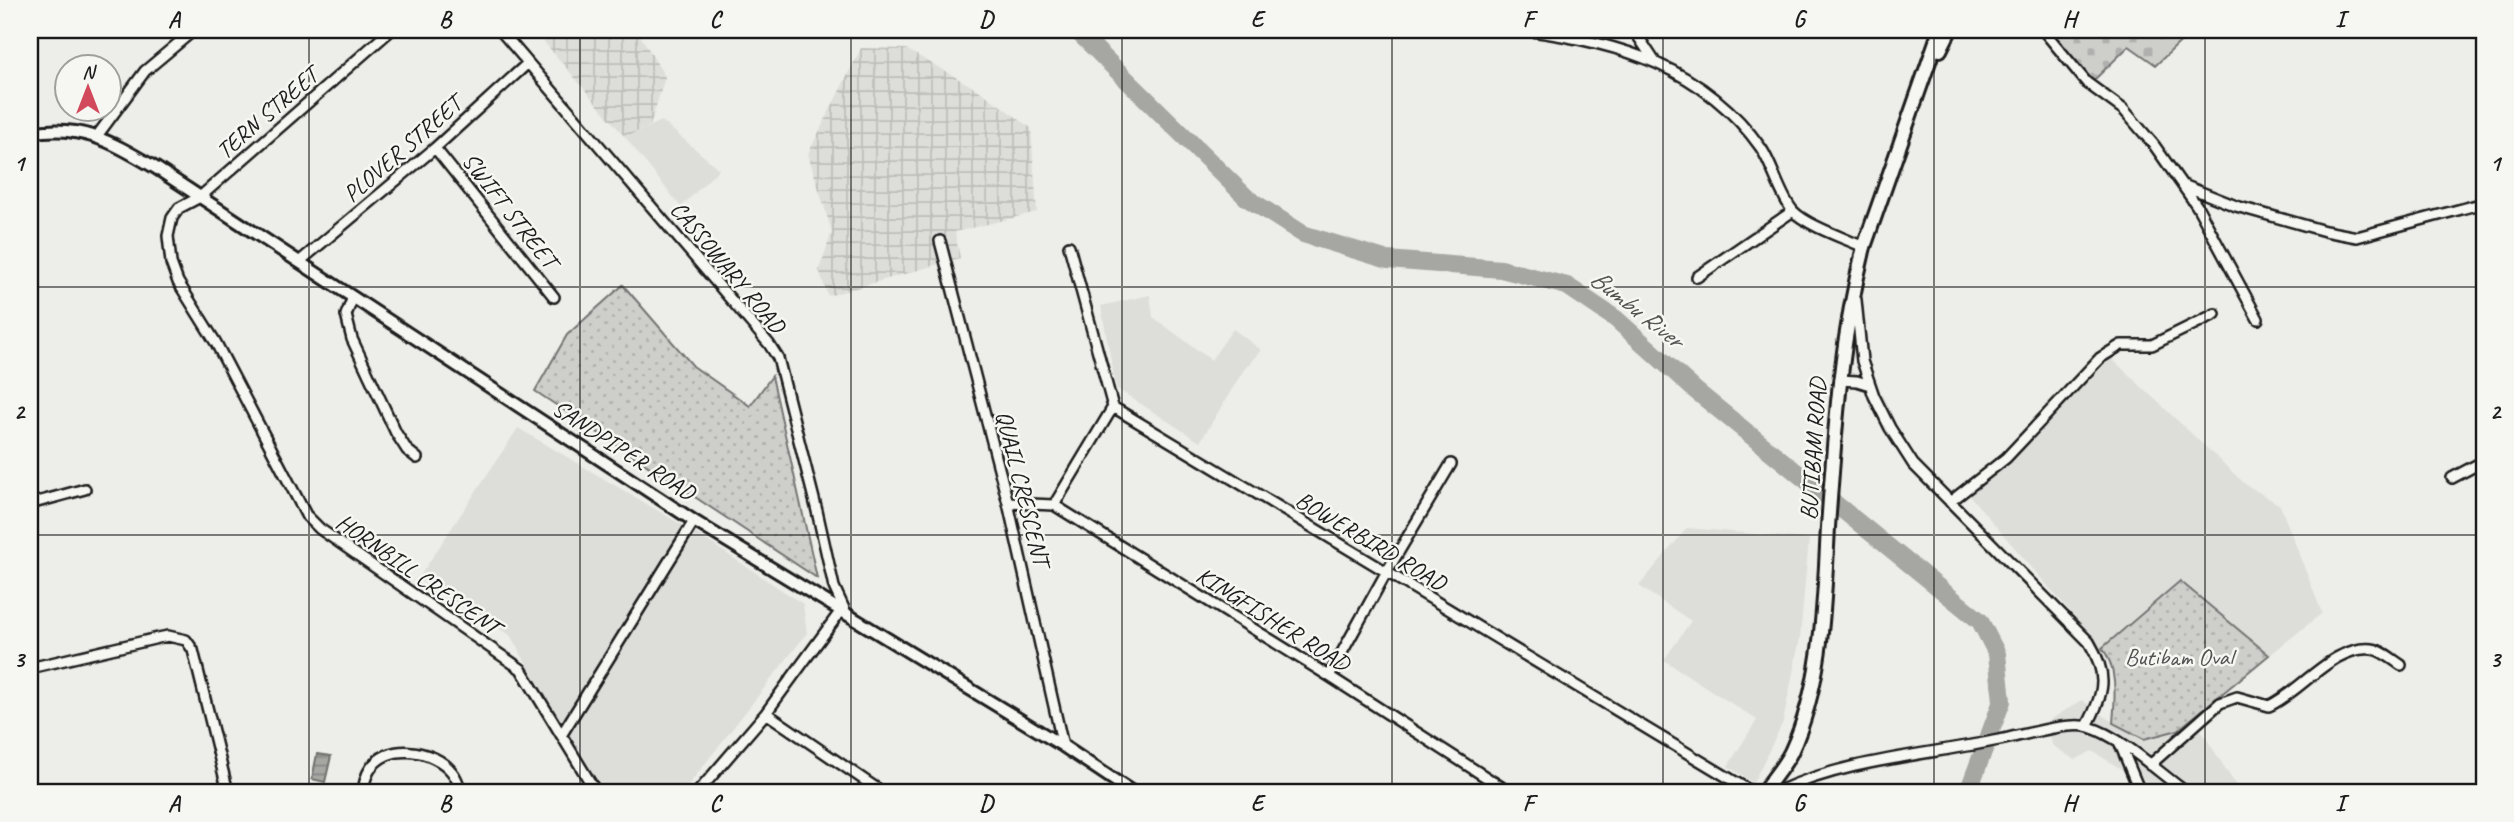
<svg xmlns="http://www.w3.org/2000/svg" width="2514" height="822" viewBox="0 0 2514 822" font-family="Caveat,sans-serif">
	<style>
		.built { fill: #ddddda }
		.industrial { fill: url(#industrial-grid) }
		.cemetery { fill: url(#cemetery-stones); stroke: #757574; stroke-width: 2 }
		.park { fill: url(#park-dots); stroke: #757574; stroke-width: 2 }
		.water { fill: url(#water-rules); stroke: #6f6f6d; stroke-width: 2 }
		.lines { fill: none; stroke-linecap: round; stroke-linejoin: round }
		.river { stroke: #a6a6a3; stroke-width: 18 }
		.minor-casing { stroke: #1c1c1c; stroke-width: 14 }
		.tertiary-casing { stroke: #1c1c1c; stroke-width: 16 }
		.secondary-casing { stroke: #1c1c1c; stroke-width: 18 }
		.minor { stroke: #f6f6f2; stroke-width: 9 }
		.tertiary { stroke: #f6f6f2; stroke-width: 10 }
		.secondary { stroke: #f6f6f2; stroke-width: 12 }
		.grid { fill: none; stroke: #1c1c1c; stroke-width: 2; stroke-opacity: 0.55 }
		.labels { text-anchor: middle; stroke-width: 5; stroke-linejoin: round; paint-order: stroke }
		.street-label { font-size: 24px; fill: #1c1c1c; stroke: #f6f6f2 }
		.park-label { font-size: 24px; fill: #515151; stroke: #f6f6f2 }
		.water-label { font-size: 26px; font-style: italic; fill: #535352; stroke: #f6f6f2 }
		.neatline { fill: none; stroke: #1c1c1c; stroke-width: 2.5 }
		.grid-label { font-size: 23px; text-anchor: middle; font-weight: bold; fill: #1c1c1c }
	</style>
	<defs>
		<pattern id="industrial-grid" width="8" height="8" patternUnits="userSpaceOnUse" patternTransform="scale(1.75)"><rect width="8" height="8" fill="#ddddda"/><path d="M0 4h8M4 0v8" fill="none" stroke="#bdbdba"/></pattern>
		<pattern id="cemetery-stones" width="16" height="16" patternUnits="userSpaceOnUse" patternTransform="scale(1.75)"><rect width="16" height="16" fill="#cececb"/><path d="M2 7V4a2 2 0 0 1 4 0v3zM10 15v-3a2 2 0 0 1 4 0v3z" fill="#b0b0ae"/></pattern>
		<pattern id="park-dots" width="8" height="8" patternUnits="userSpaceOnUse" patternTransform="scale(1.75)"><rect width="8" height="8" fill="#cececb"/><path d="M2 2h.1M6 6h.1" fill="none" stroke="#b0b0ae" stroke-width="1.8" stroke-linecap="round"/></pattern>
		<pattern id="water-rules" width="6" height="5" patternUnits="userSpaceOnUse" patternTransform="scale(1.75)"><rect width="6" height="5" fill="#a6a6a3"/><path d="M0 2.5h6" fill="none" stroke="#868684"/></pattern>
	</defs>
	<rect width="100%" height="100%" fill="#edede9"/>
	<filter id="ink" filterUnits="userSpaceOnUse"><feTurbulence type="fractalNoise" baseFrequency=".0143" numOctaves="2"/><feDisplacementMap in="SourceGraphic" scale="14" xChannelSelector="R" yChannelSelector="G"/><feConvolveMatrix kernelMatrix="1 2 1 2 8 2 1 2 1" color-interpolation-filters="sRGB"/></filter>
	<g filter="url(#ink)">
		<path class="built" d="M662,121L719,169L681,207L625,137Z
			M1150,295L1153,317L1211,360L1233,329L1261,350L1243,371L1200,442L1116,388L1101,306Z
			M2111,358L2245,484L2280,505L2322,613L2193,717L2240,792H2159L2092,751L2075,760L2052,745L2048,721L2082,700L2113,722L2115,699L2110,658L1969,495Z
			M518,428L694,532L803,604L807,633L683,792H606L599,788L510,635L418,579Z
			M1687,528L1809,539L1800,638L1783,722L1753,783L1728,766L1757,720L1664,660L1691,621L1639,586Z"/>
		<path class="industrial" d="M534,30H637L665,77L650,126L625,137Z
			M861,48L906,49L980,91L1031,128L1037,212L955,232L960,258L828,296L819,270L832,232L808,154Z
			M1934,782L1936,792H1861Z"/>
		<path class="cemetery" d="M2047,30H2193L2156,65L2129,46L2092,82Z"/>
		<path class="park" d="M623,285L693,366L750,406L772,376L817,578L535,391L567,335Z
			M2180,581L2269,655L2178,730L2144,739L2113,723C2115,699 2118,667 2102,648Z"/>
		<path class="water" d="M317,754L331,756L325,782L312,779Z"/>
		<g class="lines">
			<path class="river" d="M1076,30L1247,198L1303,234L1388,260L1501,269L1567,286L1616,319L1696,391L1980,621L1997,654L2002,701L1968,792"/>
			<g class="minor-casing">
				<path id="minor" d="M391,30L200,197L179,208L172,218L168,236L171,263L178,282L216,343L306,515L320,529L521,669L596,792
					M500,30L769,344L778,358L817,511L834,587L846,613
					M1524,30C1618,42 1704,67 1761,148C1773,166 1780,196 1793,211C1806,225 1846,239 1864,247
					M1634,30L1655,62
					M2043,30L2087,83L2124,110L2154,145L2197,206L2258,319
					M97,136L145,71L194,30
					M435,148L554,297
					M2183,185L2236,206L2325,231L2357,237L2484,203
					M940,241L1008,503L1063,746
					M1069,246L1113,407L1752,792
					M299,262L435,148L528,63
					M1697,277L1793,211
					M353,297L346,315L352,339L396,433L407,450L417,458
					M1856,300L1862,361L1874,396L1890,428L1913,464L2089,642C2109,675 2104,694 2087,726
					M1839,380L1857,381L1870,385
					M2452,478L2484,461
					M1950,502L2006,458L2100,358L2121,345H2152L2215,314
					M1008,503L1054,505L1329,676L1509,792
					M30,504L85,489
					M1054,505L1113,407
					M30,668L158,638L168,636L186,640L193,650L228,792
					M1329,676L1386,573L1451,464
					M766,713L882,792
					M562,734L694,521
					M2120,744L2140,792
					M2150,765L2220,703L2237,697L2269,706C2302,691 2333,645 2372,649C2382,650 2393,660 2401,665
					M363,792C364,785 365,777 369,771C385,741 434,749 452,772C457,778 459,785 461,792
					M698,792L766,713L840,612
					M1777,792C1845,760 1926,755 1999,740C2021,736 2069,721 2089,727C2122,737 2158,772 2186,792"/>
			</g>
			<g class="tertiary-casing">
				<path id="tertiary" d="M30,133C82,123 113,143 156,168L694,521L1063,746L1132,792"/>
			</g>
			<g class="secondary-casing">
				<path id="secondary" d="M1940,50L1950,30
					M1764,792C1772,779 1784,766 1791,752C1823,683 1824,602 1828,527C1835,430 1840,342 1864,247L1940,30"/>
			</g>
			<use href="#minor" class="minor"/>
			<use href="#tertiary" class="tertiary"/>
			<use href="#secondary" class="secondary"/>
		</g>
	</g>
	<path class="grid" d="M309,30V792M580,30V792M851,30V792M1122,30V792M1392,30V792M1663,30V792M1934,30V792M2205,30V792M30,287H2484M30,535H2484"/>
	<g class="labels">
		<g class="street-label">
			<text transform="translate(267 113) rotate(-41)" y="8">TERN STREET</text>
			<text transform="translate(402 149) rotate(-41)" y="8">PLOVER STREET</text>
			<text transform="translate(510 210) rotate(52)" y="8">SWIFT STREET</text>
			<text transform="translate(728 267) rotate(50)" y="8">CASSOWARY ROAD</text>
			<text transform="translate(1813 449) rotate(-86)" y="8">BUTIBAM ROAD</text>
			<text transform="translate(624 450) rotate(33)" y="8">SANDPIPER ROAD</text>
			<text transform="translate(1023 488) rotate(76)" y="8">QUAIL CRESCENT</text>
			<text transform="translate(1371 541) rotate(31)" y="8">BOWERBIRD ROAD</text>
			<text transform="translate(418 574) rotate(35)" y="8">HORNBILL CRESCENT</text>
			<text transform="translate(1273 619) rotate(32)" y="8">KINGFISHER ROAD</text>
		</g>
		<g class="park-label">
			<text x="2179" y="665">Butibam Oval</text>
		</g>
		<g class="water-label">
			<text transform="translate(1637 308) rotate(38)" y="9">Bumbu River</text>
		</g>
	</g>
	<rect width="2514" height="822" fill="none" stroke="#f6f6f2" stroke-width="77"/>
	<g transform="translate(88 88)"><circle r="33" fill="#f6f6f2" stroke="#9f9f9c" stroke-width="2"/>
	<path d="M0-5L12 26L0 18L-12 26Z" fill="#d1495b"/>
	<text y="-10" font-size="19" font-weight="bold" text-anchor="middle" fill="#1c1c1c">N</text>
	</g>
	<rect x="38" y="38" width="2438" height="746" class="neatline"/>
	<g class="grid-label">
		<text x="174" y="27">A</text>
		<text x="445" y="27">B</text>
		<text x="715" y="27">C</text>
		<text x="986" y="27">D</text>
		<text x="1257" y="27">E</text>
		<text x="1528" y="27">F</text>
		<text x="1799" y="27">G</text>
		<text x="2069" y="27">H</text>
		<text x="2340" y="27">I</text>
		<text x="19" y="171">1</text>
		<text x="2495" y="171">1</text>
		<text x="19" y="419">2</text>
		<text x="2495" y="419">2</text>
		<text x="19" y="667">3</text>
		<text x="2495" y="667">3</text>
		<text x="174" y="811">A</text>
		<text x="445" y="811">B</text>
		<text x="715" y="811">C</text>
		<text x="986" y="811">D</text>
		<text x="1257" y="811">E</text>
		<text x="1528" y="811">F</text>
		<text x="1799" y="811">G</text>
		<text x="2069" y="811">H</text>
		<text x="2340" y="811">I</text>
	</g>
</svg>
